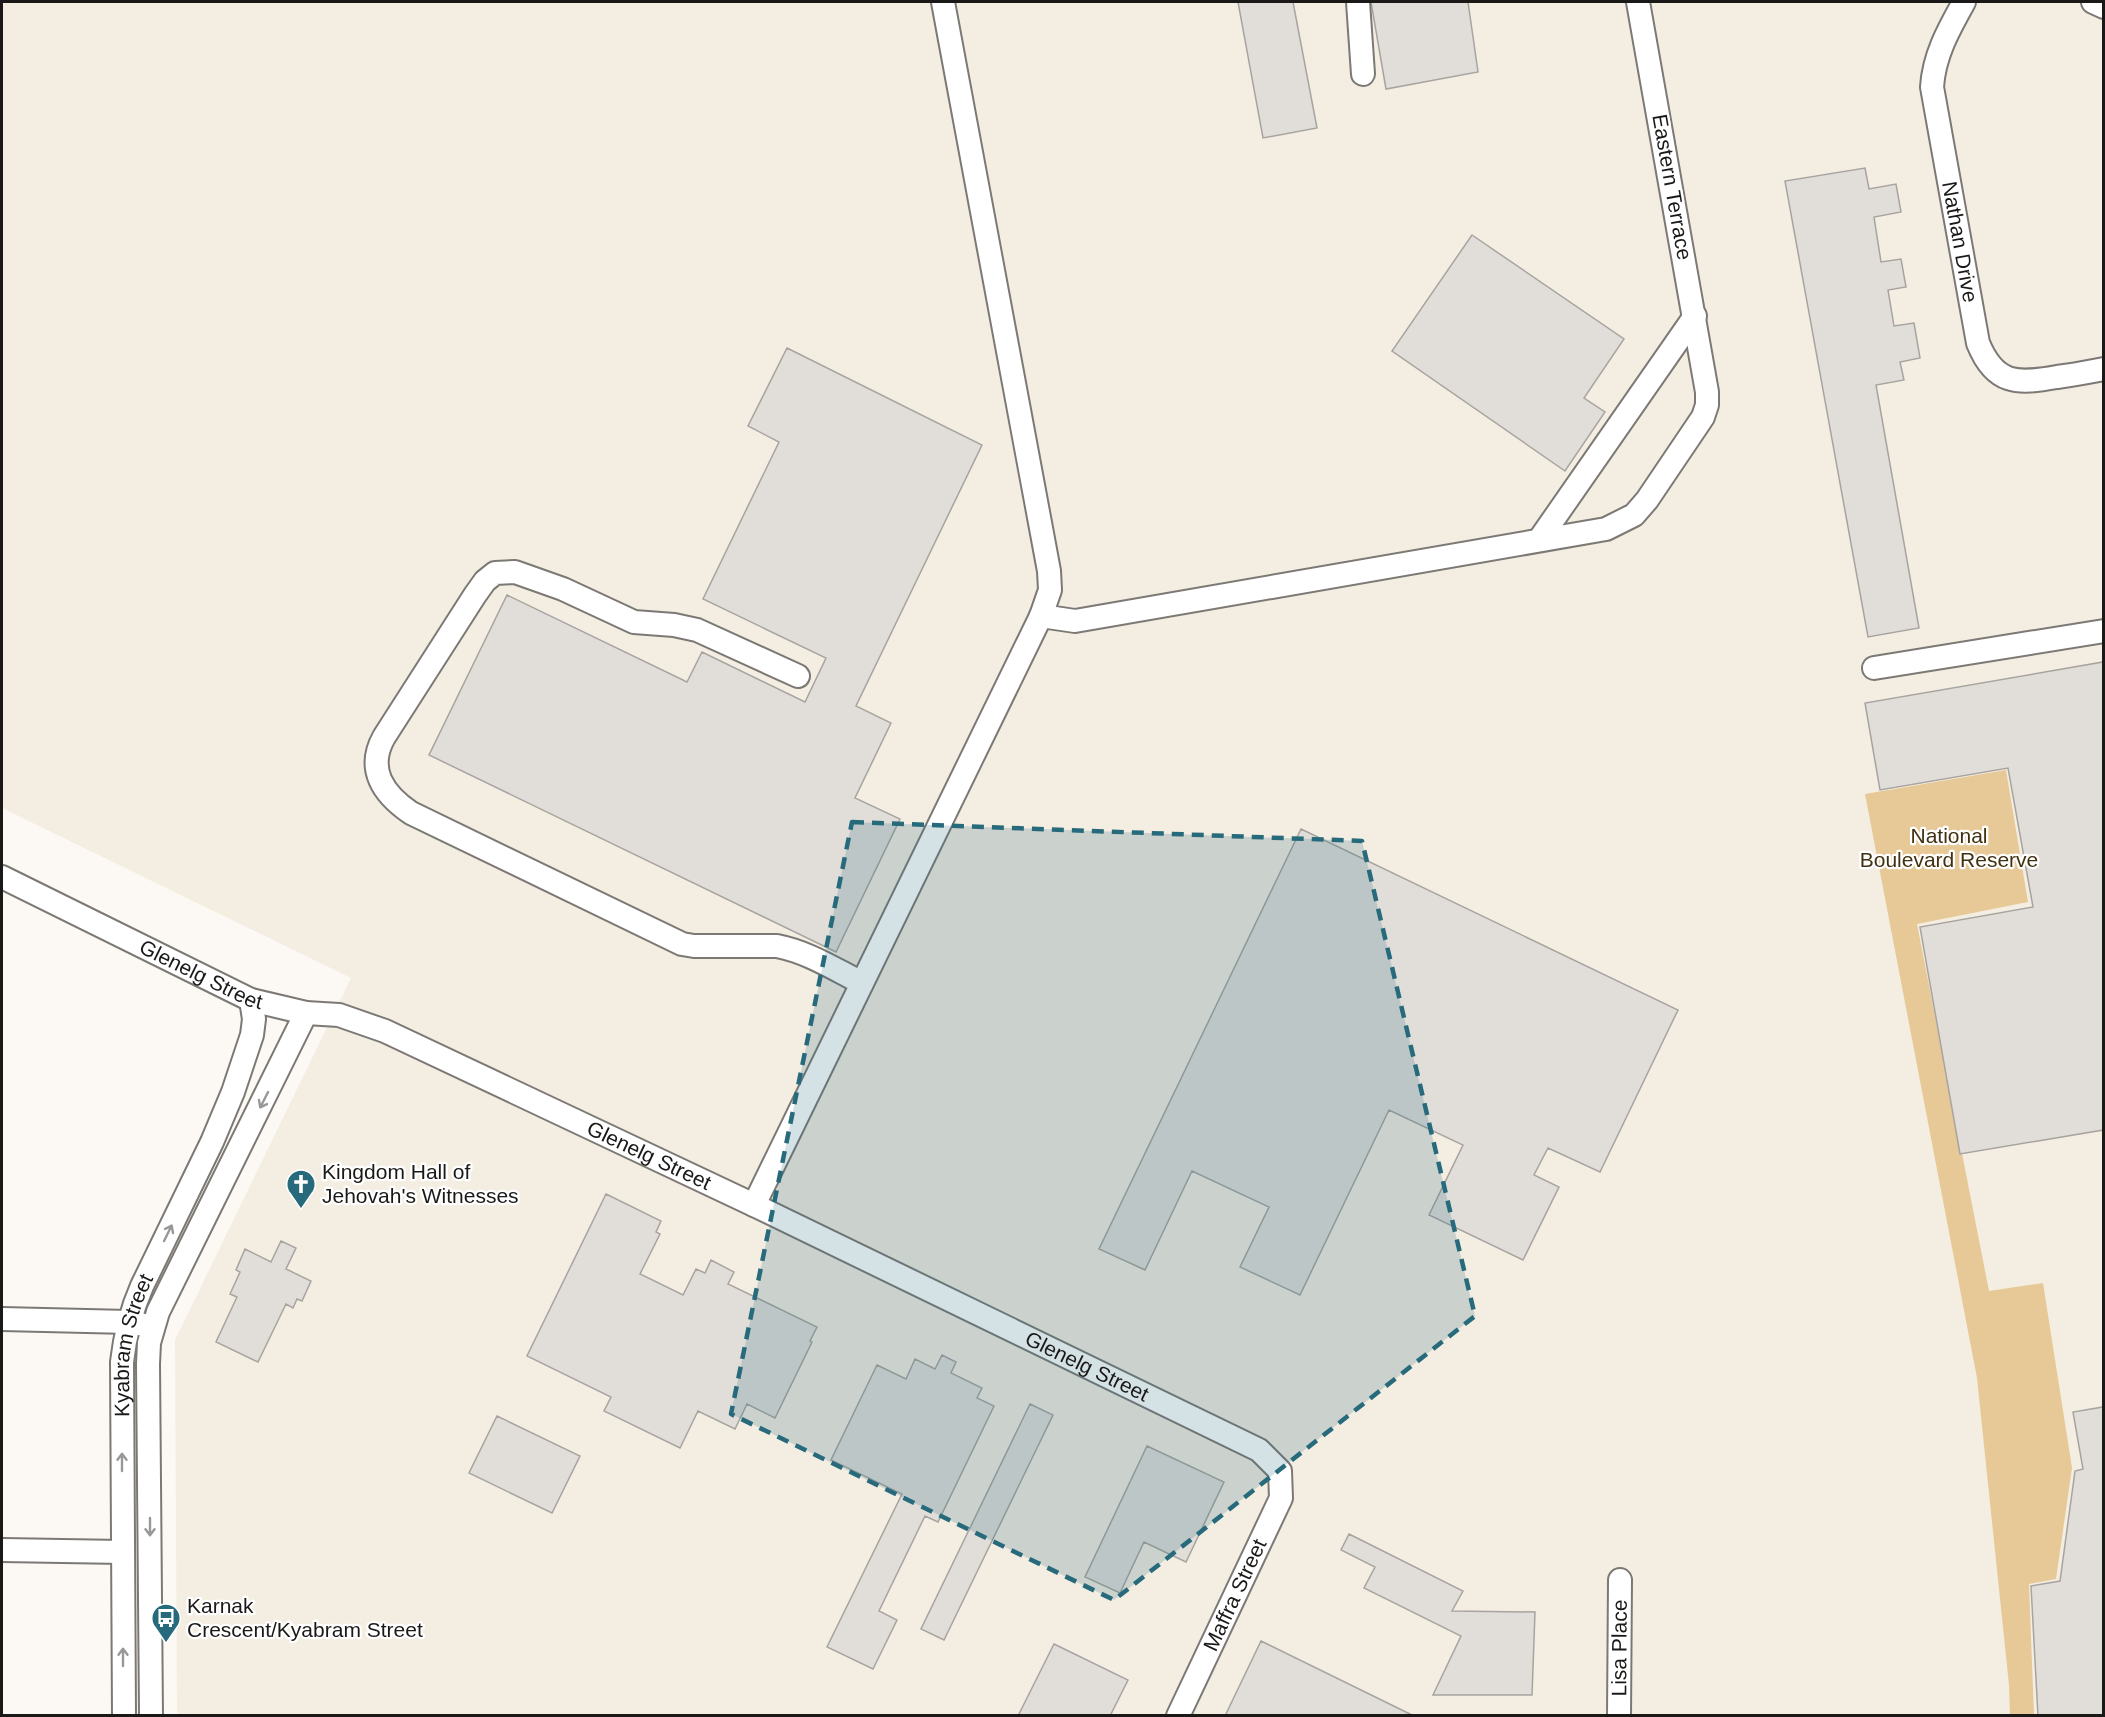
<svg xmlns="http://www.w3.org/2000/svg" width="2105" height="1717" viewBox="0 0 2105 1717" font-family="Arial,sans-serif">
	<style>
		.built { fill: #f4ede2 }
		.green { fill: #e7c997 }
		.building { fill: #e1deda; stroke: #a7a4a0; stroke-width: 1.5 }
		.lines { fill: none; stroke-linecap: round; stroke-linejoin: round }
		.minor-casing { stroke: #7c7975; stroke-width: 26 }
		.minor { stroke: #fff; stroke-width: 22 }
		.oneway { stroke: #989897 }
		.marked { fill: #266a7b; fill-opacity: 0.2; stroke: #266a7b; stroke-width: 4.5; stroke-dasharray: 12 8; stroke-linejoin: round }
		.labels { text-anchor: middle; stroke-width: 4.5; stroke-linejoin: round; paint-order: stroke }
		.street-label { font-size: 21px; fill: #1a1918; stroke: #fff }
		.park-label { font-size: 21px; fill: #423110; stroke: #fff }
		.poi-label { font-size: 21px; fill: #1a1918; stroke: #fff; text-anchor: start }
	</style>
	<rect width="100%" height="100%" fill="#fcf9f5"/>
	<path class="built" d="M2,2H2103V1715H177L175,1340L351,978L2,808Z"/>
	<path class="green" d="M2006,770L2028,902L1917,924L1989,1291L2043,1283L2072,1468L2056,1579L2029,1584L2034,1715H2010L2009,1685L1977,1378L1865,794Z"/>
	<path class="building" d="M1238,2H1293L1317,128L1263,138Z
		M1371,2H1468L1478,72L1386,89Z
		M1865,168L1869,189L1896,184L1901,212L1874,217L1881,262L1901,259L1906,287L1888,290L1894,326L1914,323L1920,358L1900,362L1904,380L1876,385L1919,628L1868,637L1785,181Z
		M1472,235L1624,339L1584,398L1605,412L1565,471L1392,351Z
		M787,348L982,445L856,706L891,723L855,798L900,819L836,952L429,755L507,595L687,682L702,652L805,702L826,658L703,599L779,442L748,426Z
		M2103,662V1130L1960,1154L1920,927L2033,907L2008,768L1880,790L1865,703Z
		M1301,829L1678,1010L1600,1172L1548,1148L1534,1175L1559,1187L1523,1260L1429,1215L1463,1145L1389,1110L1300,1295L1240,1267L1269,1207L1192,1171L1145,1270L1099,1249Z
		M606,1194L661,1221L656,1232L660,1234L640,1274L683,1295L696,1269L705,1273L711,1260L734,1272L728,1284L817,1327L810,1341L812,1342L775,1418L747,1404L735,1429L698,1411L680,1448L604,1411L611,1397L527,1356Z
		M281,1241L296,1248L286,1269L311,1281L302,1301L297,1299L293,1308L286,1304L258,1362L216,1342L237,1297L230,1294L240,1272L236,1270L245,1249L271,1262Z
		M942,1355L956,1362L951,1373L982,1388L977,1398L994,1406L938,1522L925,1516L879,1611L897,1620L873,1669L827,1647L902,1494L831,1460L877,1365L906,1379L915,1359L935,1369Z
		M1030,1404L1053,1415L944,1640L921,1629Z
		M2103,1407V1716H2038L2031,1586L2060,1581L2075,1471L2083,1469L2073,1412Z
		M497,1416L580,1456L552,1513L469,1473Z
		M1147,1446L1224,1482L1186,1562L1144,1542L1120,1593L1085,1577Z
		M1349,1534L1463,1591L1452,1611L1535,1612L1532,1695H1433L1461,1636L1364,1588L1375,1567L1341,1550Z
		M1261,1641L1414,1716H1225Z
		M1054,1644L1128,1680L1110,1716H1018Z"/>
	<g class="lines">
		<g class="minor-casing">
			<g id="minor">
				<path d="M943,2L1049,571L1050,590L1041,616L1075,621L1606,529L1634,515L1647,500L1703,417L1707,405V392L1638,2"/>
				<path d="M1358,2L1363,74"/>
				<path id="s1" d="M1964,2C1949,29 1934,55 1932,87L1978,343C1995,385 2017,384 2057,377C2073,375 2088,372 2104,369"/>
				<path d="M2093,2L2104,7"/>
				<path d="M1539,540L1695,316"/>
				<path d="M1874,668L2104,631"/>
				<path d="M798,676L697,630L674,625L634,622L563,589L515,572L495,573L485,581L475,595L384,737C366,769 383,794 411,813L682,944L694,946H777C808,952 834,969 862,983"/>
				<path id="s2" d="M2,877L251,1000L306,1013L339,1015L385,1031L754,1205L1259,1450L1280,1471L1281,1498L1178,1716"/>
				<path d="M754,1205L1041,616"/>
				<path d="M2,1319L129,1322L144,1325"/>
				<path d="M2,1550L123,1552"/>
				<path id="s3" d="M124,1716L122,1362C125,1335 131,1311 142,1286L212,1142L233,1092L252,1035L254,1019L251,1000"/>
				<path d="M151,1716L148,1364L149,1343L158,1312L306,1013"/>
				<path id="s4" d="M1619,1716L1620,1580"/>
			</g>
		</g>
		<use href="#minor" class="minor"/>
	</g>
	<defs><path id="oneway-shaft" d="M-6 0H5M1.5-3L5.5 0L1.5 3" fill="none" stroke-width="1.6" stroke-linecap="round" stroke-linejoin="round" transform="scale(1.5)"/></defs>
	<g class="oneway">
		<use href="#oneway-shaft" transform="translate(264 1100) rotate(117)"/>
		<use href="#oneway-shaft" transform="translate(168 1233) rotate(-64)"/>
		<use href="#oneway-shaft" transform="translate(122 1462) rotate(-90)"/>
		<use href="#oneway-shaft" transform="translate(150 1527) rotate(90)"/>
		<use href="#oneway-shaft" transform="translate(123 1657) rotate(-90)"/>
	</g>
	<path class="marked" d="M852,822L1362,841L1475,1316L1114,1600L731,1414Z"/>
	<defs>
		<g id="church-pin" transform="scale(1.5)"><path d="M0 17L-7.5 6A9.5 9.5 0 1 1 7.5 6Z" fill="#266a7b" stroke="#fff"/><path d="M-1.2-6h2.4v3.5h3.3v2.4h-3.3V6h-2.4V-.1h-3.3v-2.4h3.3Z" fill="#fff"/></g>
		<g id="bus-pin" transform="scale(1.5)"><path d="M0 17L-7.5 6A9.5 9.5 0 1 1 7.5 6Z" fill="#266a7b" stroke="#fff"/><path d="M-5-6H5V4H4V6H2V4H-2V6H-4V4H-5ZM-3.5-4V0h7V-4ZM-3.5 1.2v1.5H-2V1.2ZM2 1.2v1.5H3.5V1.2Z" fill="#fff"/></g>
	</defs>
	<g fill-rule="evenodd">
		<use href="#church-pin" x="301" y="1184"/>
		<use href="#bus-pin" x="166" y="1618"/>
	</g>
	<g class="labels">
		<g class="street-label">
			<text transform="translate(1672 187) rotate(80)" y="7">Eastern Terrace</text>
			<text dy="7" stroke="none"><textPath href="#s1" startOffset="249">Nathan Drive</textPath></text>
			<text dy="7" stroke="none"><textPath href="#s2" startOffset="222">Glenelg Street</textPath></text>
			<text dy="7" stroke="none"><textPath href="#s2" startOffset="708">Glenelg Street</textPath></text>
			<text dy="7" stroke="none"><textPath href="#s3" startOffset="372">Kyabram Street</textPath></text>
			<text dy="7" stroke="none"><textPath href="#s2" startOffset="1194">Glenelg Street</textPath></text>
			<text transform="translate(1235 1595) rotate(-65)" y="7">Maffra Street</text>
			<text dy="7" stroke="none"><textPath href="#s4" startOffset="68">Lisa Place</textPath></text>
		</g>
		<g class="park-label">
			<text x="1949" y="843">National<tspan x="1949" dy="24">Boulevard Reserve</tspan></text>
		</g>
		<g class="poi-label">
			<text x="322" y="1179">Kingdom Hall of<tspan x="322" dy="24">Jehovah's Witnesses</tspan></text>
			<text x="187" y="1613">Karnak<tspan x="187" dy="24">Crescent/Kyabram Street</tspan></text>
		</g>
	</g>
	<rect width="2105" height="1717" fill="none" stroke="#1a1918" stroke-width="6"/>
</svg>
